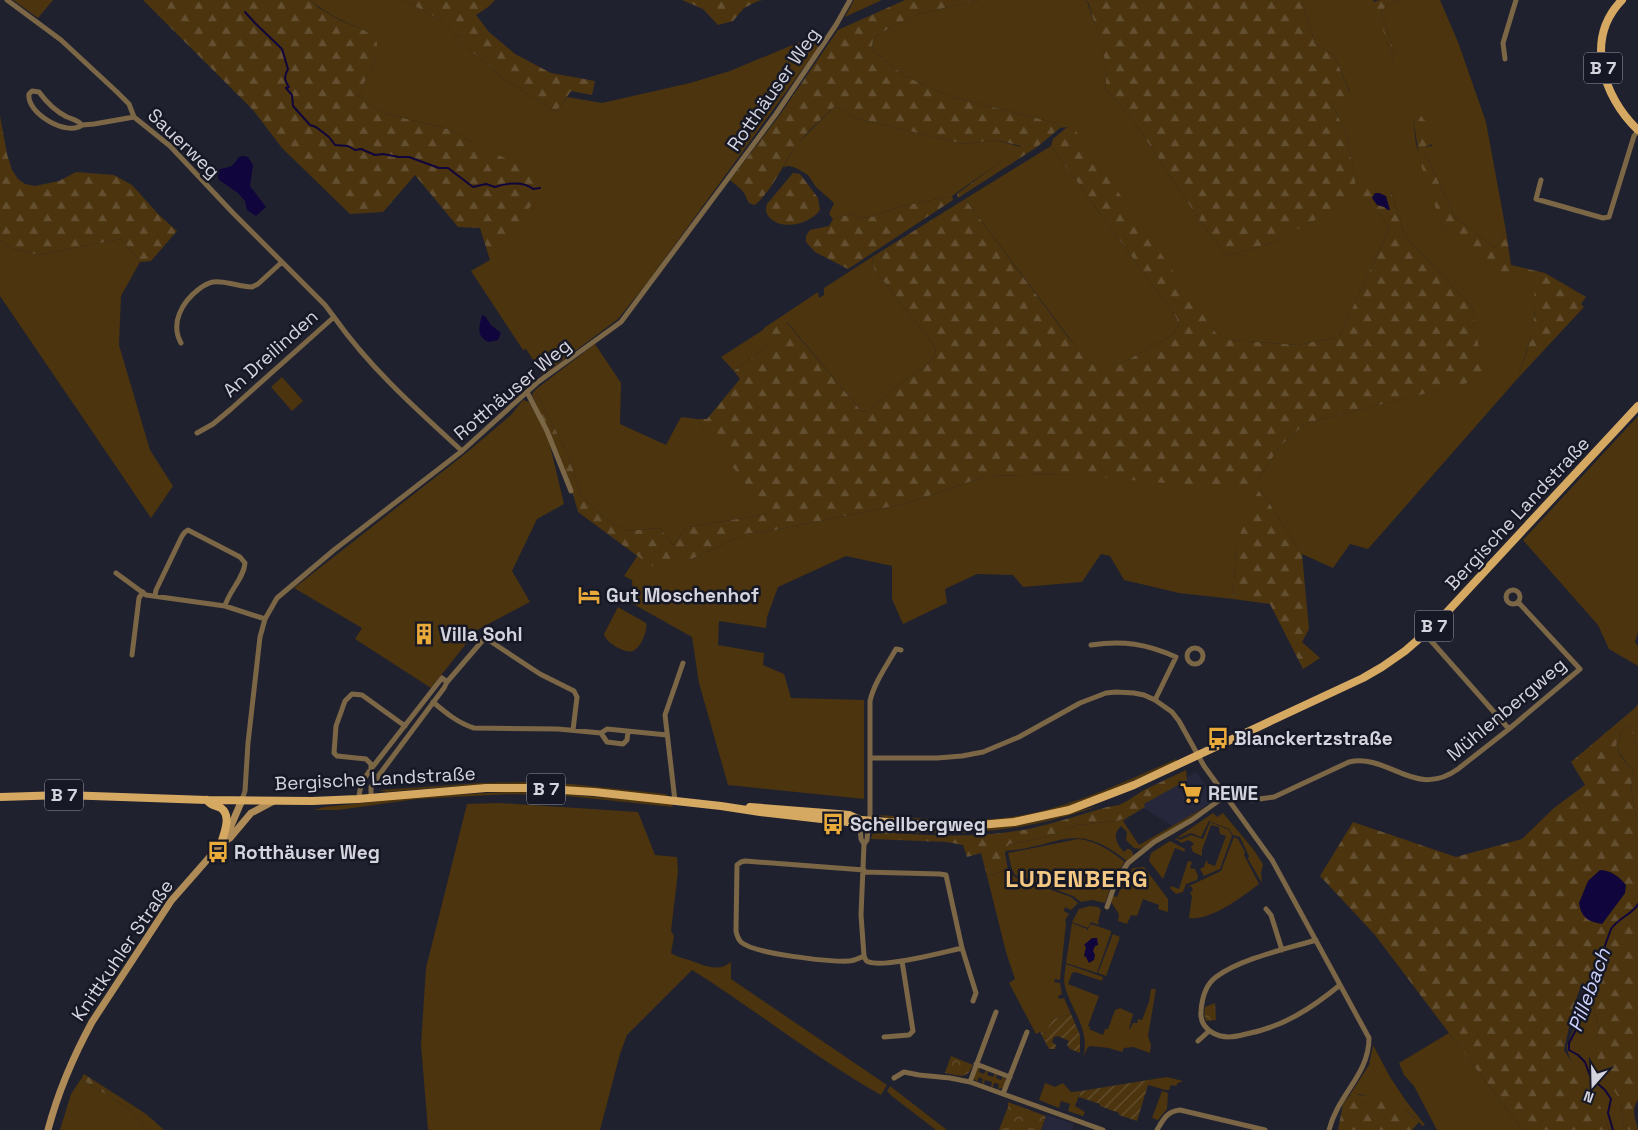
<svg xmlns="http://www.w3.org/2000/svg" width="1638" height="1130" viewBox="0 0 1638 1130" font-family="'Space Grotesk',sans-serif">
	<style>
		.built { fill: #26273b }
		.grass { fill: #4b340e }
		.forest { fill: url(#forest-firs); fill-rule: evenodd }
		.park { fill: url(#park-crowns) }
		.garden { fill: url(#garden-furrows) }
		.water { fill: #10053c }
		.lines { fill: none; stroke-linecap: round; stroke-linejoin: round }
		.stream { stroke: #10053c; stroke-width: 2 }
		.street { stroke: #7b6646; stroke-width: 5 }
		.secondary { stroke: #af8c57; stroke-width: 7 }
		.primary { stroke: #d6a963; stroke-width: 8 }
		.labels { text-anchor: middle; stroke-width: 5; stroke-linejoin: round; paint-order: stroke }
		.shield { fill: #171825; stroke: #9b9ca6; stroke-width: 1 }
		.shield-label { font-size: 18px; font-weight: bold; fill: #d3d4dd }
		.street-label { font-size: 19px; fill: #d3d4dd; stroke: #171825 }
		.poi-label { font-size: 19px; font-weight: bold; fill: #d3d4dd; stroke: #171825; text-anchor: start }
		.water-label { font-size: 20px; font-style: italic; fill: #ccd0fc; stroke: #171825 }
		.district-label { font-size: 24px; font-weight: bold; letter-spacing: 1px; fill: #f5c883; stroke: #171825 }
	</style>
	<defs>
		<pattern id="forest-firs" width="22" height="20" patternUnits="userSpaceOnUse" patternTransform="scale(1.25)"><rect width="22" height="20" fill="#4b340e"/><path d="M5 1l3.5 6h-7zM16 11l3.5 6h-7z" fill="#645031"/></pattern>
		<pattern id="park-crowns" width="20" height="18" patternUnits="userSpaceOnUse" patternTransform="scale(1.25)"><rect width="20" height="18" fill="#4b340e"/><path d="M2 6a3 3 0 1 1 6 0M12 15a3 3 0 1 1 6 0" fill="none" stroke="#645031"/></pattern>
		<pattern id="garden-furrows" width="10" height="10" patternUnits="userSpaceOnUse" patternTransform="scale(1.25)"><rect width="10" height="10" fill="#4b340e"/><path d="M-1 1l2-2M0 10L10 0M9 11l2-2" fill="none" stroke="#645031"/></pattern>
	</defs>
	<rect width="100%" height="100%" fill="#20212f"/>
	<path class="built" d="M1196,772L1215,799L1174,827L1139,805Z
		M1047,1115L1074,1124L1072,1130H1041Z"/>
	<path class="grass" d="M13,0H53L38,18Z
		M310,0H403L437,18L457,36L465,46L503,78L556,112L567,97L602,103L690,83L730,71L819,34L818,48L647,283L618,319L543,375L526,349L523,350L471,271L490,260L475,144L448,129L383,113L358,96L376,57L368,32C348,23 327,15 310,0Z
		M854,0H882L845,17Z
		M979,0H1085L1088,4C1096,28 1111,63 1105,88L1135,123L1200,221L1227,256L1273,242L1357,197L1381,215L1389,229L1339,337L1297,345L1231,340L1222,337L1215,332L1067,127L1060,128L1056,123L948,96L905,76L872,50L873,39L884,31L918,14Z
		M1302,0H1373L1394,62L1396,56L1381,12L1387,5L1402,0H1440L1458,42L1486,122L1506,231L1495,248L1455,217L1425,153V147L1432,146C1432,130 1425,127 1413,118L1416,144L1443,229L1522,275L1532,277L1536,296L1533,330L1518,378L1368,549L1350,544L1333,568L1302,554L1260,489L1236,547L1233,599L1179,593L1124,580L1110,556L1101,554L1082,582L1023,587L1013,575L977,574L945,589L947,603L903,624L892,599V566L846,556L778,587L767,617L766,628L719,621L718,645L764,653L763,665L784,674L791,698L864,700V799L728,785L699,683L692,637L626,600C632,594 633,589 632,580L624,576L638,555L685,562L745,534L775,530L908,503L986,476L1063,474L1256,483L1280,446L1306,423L1483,379L1472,307L1405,236L1390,189H1356L1348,139L1332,103L1350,92L1334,55L1315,44L1308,22Z
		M835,106L859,119L964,144L995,140L1021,147L952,196L902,206L872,217L861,218L850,214L833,219L829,214L834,203L816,187L808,175L796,168L789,166L783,167L797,144Z
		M1051,146L1176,317L1179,326L1172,335L1124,362L1110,365H1096L1088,361L1082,355L965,199Z
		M121,239L140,262L121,296L119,345L150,450L173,486L151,518L0,296V240L9,247L38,255Z
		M872,257L874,269L935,347L936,353L933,358L923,368L903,381L869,411L862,412L787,322L773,342L734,371L721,357L763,330L764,328L818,292L819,298L824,295V288Z
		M595,344L621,383L620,424L666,445L681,417L697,419L769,514L687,527L673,545L660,528L626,531L605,518L582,497L568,454L535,390Z
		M282,377L303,401L292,411L271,387Z
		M523,400L529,402L548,437L564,504L537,519L512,571L530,602L477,630L431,688L355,639L362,628L294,588L465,454L511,415Z
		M1638,416V632L1635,642L1638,646V666L1609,649L1598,625L1523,540Z
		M618,607L646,623C648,630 641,648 633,651C625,654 605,642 604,634Z
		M1629,726L1632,728V742L1638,743V821C1632,806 1630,787 1633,771L1620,754L1616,744L1621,739L1620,732Z
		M1176,759L1177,761C1124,785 1070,811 1012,819C984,822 956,822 928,820C913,819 893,821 879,815C916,818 955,822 993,819C1058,814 1117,785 1176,759Z
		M525,782L571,784L666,794L668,796L539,785L502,784L458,786L387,792L379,790L481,783Z
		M506,792C562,792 617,799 672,804L673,807L567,796L510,794L417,799L338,810H314L324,807L428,796Z
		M499,803L638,812L655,855L677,857L678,872L671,931L674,936L671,953C677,957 683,958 689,960C703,965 718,973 731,962V979L887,1085L881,1095C815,1058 756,1010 692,970L627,1035L620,1054L600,1130H428L421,1045L426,968L467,804Z
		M1098,806C1037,828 973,837 908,832C898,831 887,831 877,829L882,828C936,832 985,832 1039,821C1059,817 1078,810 1098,806Z
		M1207,806L1188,820L1140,849L1134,848L1126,840L1127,832L1121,826C1112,834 1116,844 1124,852L1127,849H1130L1133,853V856L1127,861C1075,819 1059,847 1005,851L1009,844L1048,837L1077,825L1117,821L1130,816L1123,821L1139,845Z
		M1213,813L1217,817L1223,813L1253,849L1263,864L1261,873L1262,883L1248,859L1249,856L1240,837L1233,835L1229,829L1209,821L1201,837L1191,833L1179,838L1178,837Z
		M1210,822L1229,830L1232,836L1220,869L1204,876L1200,869L1204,867L1206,861H1208L1207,863L1215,866L1226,836L1220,834L1219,827L1211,825L1202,850V856L1193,852L1191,846L1194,845L1192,842L1188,840L1182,843L1175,839L1177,838L1180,840L1191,835L1203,839Z
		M1234,837L1238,839L1245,852L1244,855L1259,884C1242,897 1211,921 1189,918L1192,896L1190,893L1193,890L1191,886L1188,888L1189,886L1221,871Z
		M1078,839C1097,841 1111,851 1125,862L1115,876L1105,903L1092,900L1081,902L1073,896L1015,875L1012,870L1008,853Z
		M1170,841L1185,849L1184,853L1183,851L1175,848L1163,879L1149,861L1151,853Z
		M1188,861L1192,862L1190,868L1195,869L1198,876L1197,880L1186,884L1183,892L1176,894L1170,888L1171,886L1179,889Z
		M1144,867L1168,899V912L1158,909L1159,905L1143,899L1137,916L1131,915L1127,924L1118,921L1119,914L1111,902L1113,896L1117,897L1123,882L1133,868Z
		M1008,870L1015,877L1071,897L1078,903L1071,910L1065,907L1064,911L1069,914L1065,920L1066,923L1060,980L1055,979L1054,982L1060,983L1062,994L1058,996L1059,999L1064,998L1071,1014L1053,1019L1045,1033L1040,1032L1036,1034L1009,983L1015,979L1006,952L987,876Z
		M1090,906L1098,907L1101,910L1098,922L1099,925L1091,922L1088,928L1072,922L1079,909Z
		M1072,923L1087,929V931L1091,924L1111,931V933L1097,973L1066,963Z
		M1113,934L1120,937L1106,976L1098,973Z
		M1066,964L1103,977L1102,981L1075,972L1072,973L1068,984L1099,996L1088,1026L1090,1027L1089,1029L1103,1035L1105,1029H1108L1115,1010L1120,1008L1133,1014L1129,1029H1130L1133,1023H1137L1138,1019L1142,1020L1149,1002L1151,989H1156L1148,1036L1151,1045L1150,1053L1133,1047L1124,1048L1122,1052L1109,1048L1090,1046L1088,1047L1083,1057C1091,1032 1072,1011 1065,987C1063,979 1065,972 1066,964Z
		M1594,983L1595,988L1593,1005L1599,1028L1595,1043L1610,1084L1617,1094L1621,1106L1623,1125L1629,1130H1609C1603,1101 1568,1071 1567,1046L1580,1012L1588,985Z
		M1449,1033L1520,1127L1521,1130H1437L1414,1086L1404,1075L1399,1063Z
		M1373,1045L1390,1077L1406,1101L1425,1125L1423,1126L1407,1111L1387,1100L1378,1099L1359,1094L1349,1096L1369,1065Z
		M977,1068H980L979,1072L984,1074L986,1070L988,1071L987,1075L993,1077L995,1074H997L996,1078L1001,1080L1003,1076L1005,1078L1006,1081L1003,1088L998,1089L999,1084L994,1083L993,1087H991L992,1082L985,1080L984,1084L982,1083L983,1079L979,1077L977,1082L973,1078Z
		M1167,1077L1183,1081L1178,1083L1176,1086L1171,1085L1169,1090H1165L1148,1085V1080Z
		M81,1079L131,1110L148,1130H60L71,1094Z
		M1045,1083L1055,1087L1063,1083L1071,1092L1081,1091L1075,1106L1085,1112L1083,1116L1068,1111L1070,1104L1061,1101L1059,1108L1039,1100Z
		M890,1086L947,1130H936L893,1097L887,1091Z
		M1162,1091L1168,1093L1167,1109L1158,1120L1152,1118Z"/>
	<path class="forest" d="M143,0H310L319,8L340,20L368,32L376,39L377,44L376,57L358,96L383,113L448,129L475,144L528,169L539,195L490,260L480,228L458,227L415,175L383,212L350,214L282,148L253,110Z
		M403,0H495L488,7L476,15L489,32L515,54L551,73L595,81L592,95L571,91L556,112L503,78L465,46L457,36L437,18Z
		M682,0H763L758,1L744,8L733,21L718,25L703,9Z
		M905,0H979L918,14L884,31L873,39L872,50L905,76L948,96L1056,123L1060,128L1037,147L958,198L957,194L1021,146L995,140L964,144L859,119L835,106C823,118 807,131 797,145C782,165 774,188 755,205C746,203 748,199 744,193C741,188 734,184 730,180L779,116L838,30Z
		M1085,0H1302L1308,22L1315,44L1334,55L1350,93L1332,103L1348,139L1356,188L1390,189L1405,236L1472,307L1484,379L1306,423L1280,446L1256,483L1222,488L1063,474L986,476L908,503L775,530L745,534L685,562L651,566L578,512C568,471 549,432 532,395L535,390L568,454L582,497L605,518L626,531L660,528L673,545L687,527L768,514L697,419H707L740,379L734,371L773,342L763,330L783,318L862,412L869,411L903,381L923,368L933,358L936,353L935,347L874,269L872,257L965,199L1067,336L1088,361L1096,365H1110L1124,362L1172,335L1179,326L1176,317L1051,146L1053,139L1067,127L1076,131L1215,332L1222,337L1231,340L1297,345L1339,337L1389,229L1381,215L1357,198L1273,242L1227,256L1200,221L1135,123L1105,88C1111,63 1095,28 1089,4Z
		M1380,0H1402L1387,5L1381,12L1396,56V61L1394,62L1373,2Z
		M1420,114L1424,120L1429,123V131L1435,143L1425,147V153L1455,217L1495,248L1506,231L1511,265L1545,273L1586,297L1581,304L1584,307L1518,378C1530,341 1540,317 1532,278L1505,274L1443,229L1420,162L1413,118Z
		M0,116L7,154L12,170L18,179L25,184L35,186L59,181L76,172L114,175L132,185L159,215L177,231L151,261L140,262L121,239L38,255L9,247L0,240Z
		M793,173L800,174L818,198L820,210C810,224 783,231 770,218C766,214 765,209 767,204Z
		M952,196L953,200L848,269L815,252L806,242V236L810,230L829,226L833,219L850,214L861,218L872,217L902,206Z
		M1260,489L1302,554L1309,629L1302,642L1320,658L1303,669L1270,604L1233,599L1236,547L1249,507Z
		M1638,704V743L1632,742V728L1629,726L1620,732L1621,739L1616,744L1620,755L1633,771C1630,787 1632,806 1638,821V1100C1630,1110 1636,1120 1638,1130H1629L1623,1125L1621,1106L1617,1095L1594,1060L1595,1043L1599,1028L1593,1005L1595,988L1594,983L1580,988L1573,1009L1564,1050L1604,1113L1609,1130H1521L1520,1127L1375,935L1320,876L1353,822L1456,857L1522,839L1554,808L1585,785L1571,762L1635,708ZM1619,877L1625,893L1602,924Z
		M1186,770L1187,780L1144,804L1145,807L1130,816L1117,821L1077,825L1048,837L1009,844L1005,853L1008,870L987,876L981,853L967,857L963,845L947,842L871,839L872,835L875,831C927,836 980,839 1033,828C1058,822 1082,814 1107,807L1119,805L1127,801L1144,790Z
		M84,1074L146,1114L164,1130H148L131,1110L81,1079Z
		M1355,1094L1387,1100L1401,1106L1419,1122L1412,1130H1338L1343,1104L1349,1096Z"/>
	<path class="park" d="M1215,1003L1216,1020L1206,1021L1204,1014L1205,1007Z
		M951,1056L973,1065C967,1081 958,1075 945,1073Z
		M1008,1102L1046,1116L1041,1130H999L1008,1107Z"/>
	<path class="garden" d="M1071,1014L1080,1035V1053L1070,1049L1067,1045L1069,1041L1058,1036L1054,1037L1052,1042L1056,1045L1055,1049H1049L1040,1032L1045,1033L1053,1019Z
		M1148,1080V1085L1137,1121L1119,1115V1113L1100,1106V1104L1079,1097L1081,1091Z"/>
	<path class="water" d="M243,156L248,157L253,165L250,186L266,207L256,216L247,210L245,201L238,193L219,180L217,174L220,169C233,166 231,168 239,157Z
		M1375,193H1379L1386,196L1390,210H1388L1384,207L1377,205L1372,198Z
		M482,315L485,316L491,325L501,333L498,340L489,342C476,337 479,327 482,315Z
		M1600,870C1612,871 1618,876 1626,885L1625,893L1602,924C1588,922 1581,917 1579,903L1588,881Z
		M1092,938H1097L1098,945L1095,946L1093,951L1095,955L1094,960L1089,963L1086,957L1084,956L1086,947L1084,945Z"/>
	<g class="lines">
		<path class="stream" d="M245,12L255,23L282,49L288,69C284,76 284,80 289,87L286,88L292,95L293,106L310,125L316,127L329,137L335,145L348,146L355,150L361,149L375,155L383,154L399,157H409L439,168H448L473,187L486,184L495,187C505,183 524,181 533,189L540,188
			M1613,1130L1608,1113L1611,1099L1605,1090L1591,1078L1585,1062L1578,1055L1569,1050V1043L1579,1024L1586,998L1611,929C1619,917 1632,915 1638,904"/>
		<path class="street" d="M7,0L61,40L117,92L129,104L134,117L170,146L233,213L325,305L334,317
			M1505,59L1503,43L1516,0
			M82,125C78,120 73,119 67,117C55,111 47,103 39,92L32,91L29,94C26,113 67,137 82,125L94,124L134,117
			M1541,180L1536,199L1603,218L1609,217L1634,136L1638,131
			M181,343C170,323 182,302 199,289C203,286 208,283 213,282C225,280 239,287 252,287L258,284L282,262
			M527,392L547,431L571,491
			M197,433L213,424L231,409L334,317C370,368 416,409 462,451
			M116,573L146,595L225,606L265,619
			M1506 597a7 7 0 1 1 14 0a7 7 0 1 1-14 0Z
			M155,596L156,590L182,536L185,532L188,530L240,557L245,563C244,578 229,591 225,606
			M1425,634L1509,729
			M1091,645C1123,640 1147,644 1176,657L1155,700
			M1187 656a8 8 0 1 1 16 0a8 8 0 1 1-16 0Z
			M132,655L139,598L143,592
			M433,702C446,713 458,723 474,728L558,729L601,733L607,729L667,735
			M601,733L607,742L623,744L627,740L628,732
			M870,758H937L962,756L983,752L1019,737L1080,703L1106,693L1116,692L1134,693L1144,695L1155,700L1172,712L1179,721L1204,766L1272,860L1369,1038C1369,1075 1338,1094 1329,1130
			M371,769V764L366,759L337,756L334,753L336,726L345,701L352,694L362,695L405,726
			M371,797V787L379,775L444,688L447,682L483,640L490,641L540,674L574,691L577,697L573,730
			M358,799L362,782L371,769L442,678L447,682
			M242,800L245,791L248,743L260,637L265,619L277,598L334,550L462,451L538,382L621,322L776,114L836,25L850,0
			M675,801L665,715L683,663
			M870,821V701C874,683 887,665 896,649L901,650
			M864,844L867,840L868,829L864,824
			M864,870L745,861L741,862L737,865L736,931C737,936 738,939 741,942C754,954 830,962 849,961C854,961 859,958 864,956
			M864,872L940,874L946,875L962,948L976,993L973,1001
			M1107,907L1116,881L1128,863L1154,842L1192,820L1225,796L1230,795L1252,800L1274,797L1349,762C1389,753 1415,800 1458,769L1509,729L1580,669L1518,602
			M1266,909L1271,915L1282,950
			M1316,940C1286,949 1240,959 1216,977C1205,985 1202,998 1201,1011C1200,1021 1204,1028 1213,1033C1224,1039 1235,1037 1246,1034C1283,1027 1312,1008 1340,985
			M864,956L861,915L864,844L861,839L860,828L864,824L865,820
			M864,956C866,960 865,961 869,962C885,968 944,952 962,948
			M884,1037L909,1035L913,1031L902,961
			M1198,1041L1209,1031
			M976,1064L1010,1077
			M894,1078L904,1072L919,1075L950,1078L970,1082L1103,1130
			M970,1082L996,1012
			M1003,1094L1027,1032
			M1157,1130C1163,1120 1167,1111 1180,1110L1265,1130"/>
		<path class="secondary" d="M223,842L230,838L251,813L274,801
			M48,1130C58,1092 73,1057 92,1022L171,901L221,844L230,828L242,800"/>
		<path class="primary" d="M1622,0C1584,39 1603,97 1638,130
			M0,797L64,795L207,800L312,801L358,799L486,788H530L594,792L721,806L760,812L848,822L861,820L929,825L968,826L1014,822L1069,810L1134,785L1363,678L1382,667L1405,651L1435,625L1638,406
			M207,800C211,806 215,805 221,808C232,816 224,833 221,844
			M750,807L838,814L849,815L860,820"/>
	</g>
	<defs>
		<g id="hotel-bare" transform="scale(1.725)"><path d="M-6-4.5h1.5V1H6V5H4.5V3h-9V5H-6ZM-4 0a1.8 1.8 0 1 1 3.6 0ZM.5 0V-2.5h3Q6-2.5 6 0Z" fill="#eaaa39" stroke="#171825" stroke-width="2.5" paint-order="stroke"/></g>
		<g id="building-bare" transform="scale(1.725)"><path d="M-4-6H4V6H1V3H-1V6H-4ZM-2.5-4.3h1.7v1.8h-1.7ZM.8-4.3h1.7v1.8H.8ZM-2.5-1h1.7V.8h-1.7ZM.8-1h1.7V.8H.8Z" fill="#eaaa39" stroke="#171825" stroke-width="2.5" paint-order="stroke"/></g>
		<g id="bus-bare" transform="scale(1.725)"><path d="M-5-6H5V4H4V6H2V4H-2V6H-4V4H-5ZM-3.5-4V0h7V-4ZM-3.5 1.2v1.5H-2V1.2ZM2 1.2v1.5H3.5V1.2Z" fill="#eaaa39" stroke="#171825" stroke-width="2.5" paint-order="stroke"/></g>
		<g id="supermarket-bare" transform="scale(1.725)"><path d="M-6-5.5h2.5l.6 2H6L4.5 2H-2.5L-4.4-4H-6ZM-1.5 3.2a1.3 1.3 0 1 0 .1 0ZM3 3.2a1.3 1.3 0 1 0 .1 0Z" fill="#eaaa39" stroke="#171825" stroke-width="2.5" paint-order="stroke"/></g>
	</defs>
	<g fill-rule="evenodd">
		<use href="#hotel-bare" x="589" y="595"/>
		<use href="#building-bare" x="424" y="634"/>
		<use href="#bus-bare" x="1218" y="738"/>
		<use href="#supermarket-bare" x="1191" y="793"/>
		<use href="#bus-bare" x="833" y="824"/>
		<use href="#bus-bare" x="218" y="852"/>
	</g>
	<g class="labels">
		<g class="shield">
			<rect x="1584" y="52.5" width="38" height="31" rx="4"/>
			<rect x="1415" y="610.5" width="38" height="31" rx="4"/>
			<rect x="527" y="773.5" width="38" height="31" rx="4"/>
			<rect x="45" y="779.5" width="38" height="31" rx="4"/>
		</g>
		<g class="shield-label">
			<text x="1603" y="74">B 7</text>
			<text x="1434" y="632">B 7</text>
			<text x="546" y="795">B 7</text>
			<text x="64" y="801">B 7</text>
		</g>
		<g class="street-label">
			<text transform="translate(773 89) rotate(-55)" y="7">Rotthäuser Weg</text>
			<text transform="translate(184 143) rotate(44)" y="7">Sauerweg</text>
			<text transform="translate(270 353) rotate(-42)" y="7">An Dreilinden</text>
			<text transform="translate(512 389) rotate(-40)" y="7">Rotthäuser Weg</text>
			<text transform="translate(1517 513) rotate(-47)" y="7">Bergische Landstraße</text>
			<text transform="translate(1506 709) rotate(-40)" y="7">Mühlenbergweg</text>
			<text transform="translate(375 778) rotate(-3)" y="7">Bergische Landstraße</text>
			<text transform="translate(122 950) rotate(-56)" y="7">Knittkuhler Straße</text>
		</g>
		<g class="poi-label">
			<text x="606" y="602">Gut Moschenhof</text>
			<text x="440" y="641">Villa Sohl</text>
			<text x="1234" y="745">Blanckertzstraße</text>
			<text x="1208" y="800">REWE</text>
			<text x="850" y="831">Schellbergweg</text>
			<text x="234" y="859">Rotthäuser Weg</text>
		</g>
		<g class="water-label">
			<text transform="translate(1589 990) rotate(-70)" y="7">Pillebach</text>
		</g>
		<g class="district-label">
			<text x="1077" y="887">LUDENBERG</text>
		</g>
	</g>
	<g transform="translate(1593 1085) rotate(200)" stroke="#171825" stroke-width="4" paint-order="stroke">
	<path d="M0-4L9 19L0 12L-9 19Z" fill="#d3d4dd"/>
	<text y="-8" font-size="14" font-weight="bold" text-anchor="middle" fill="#d3d4dd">N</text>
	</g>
</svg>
